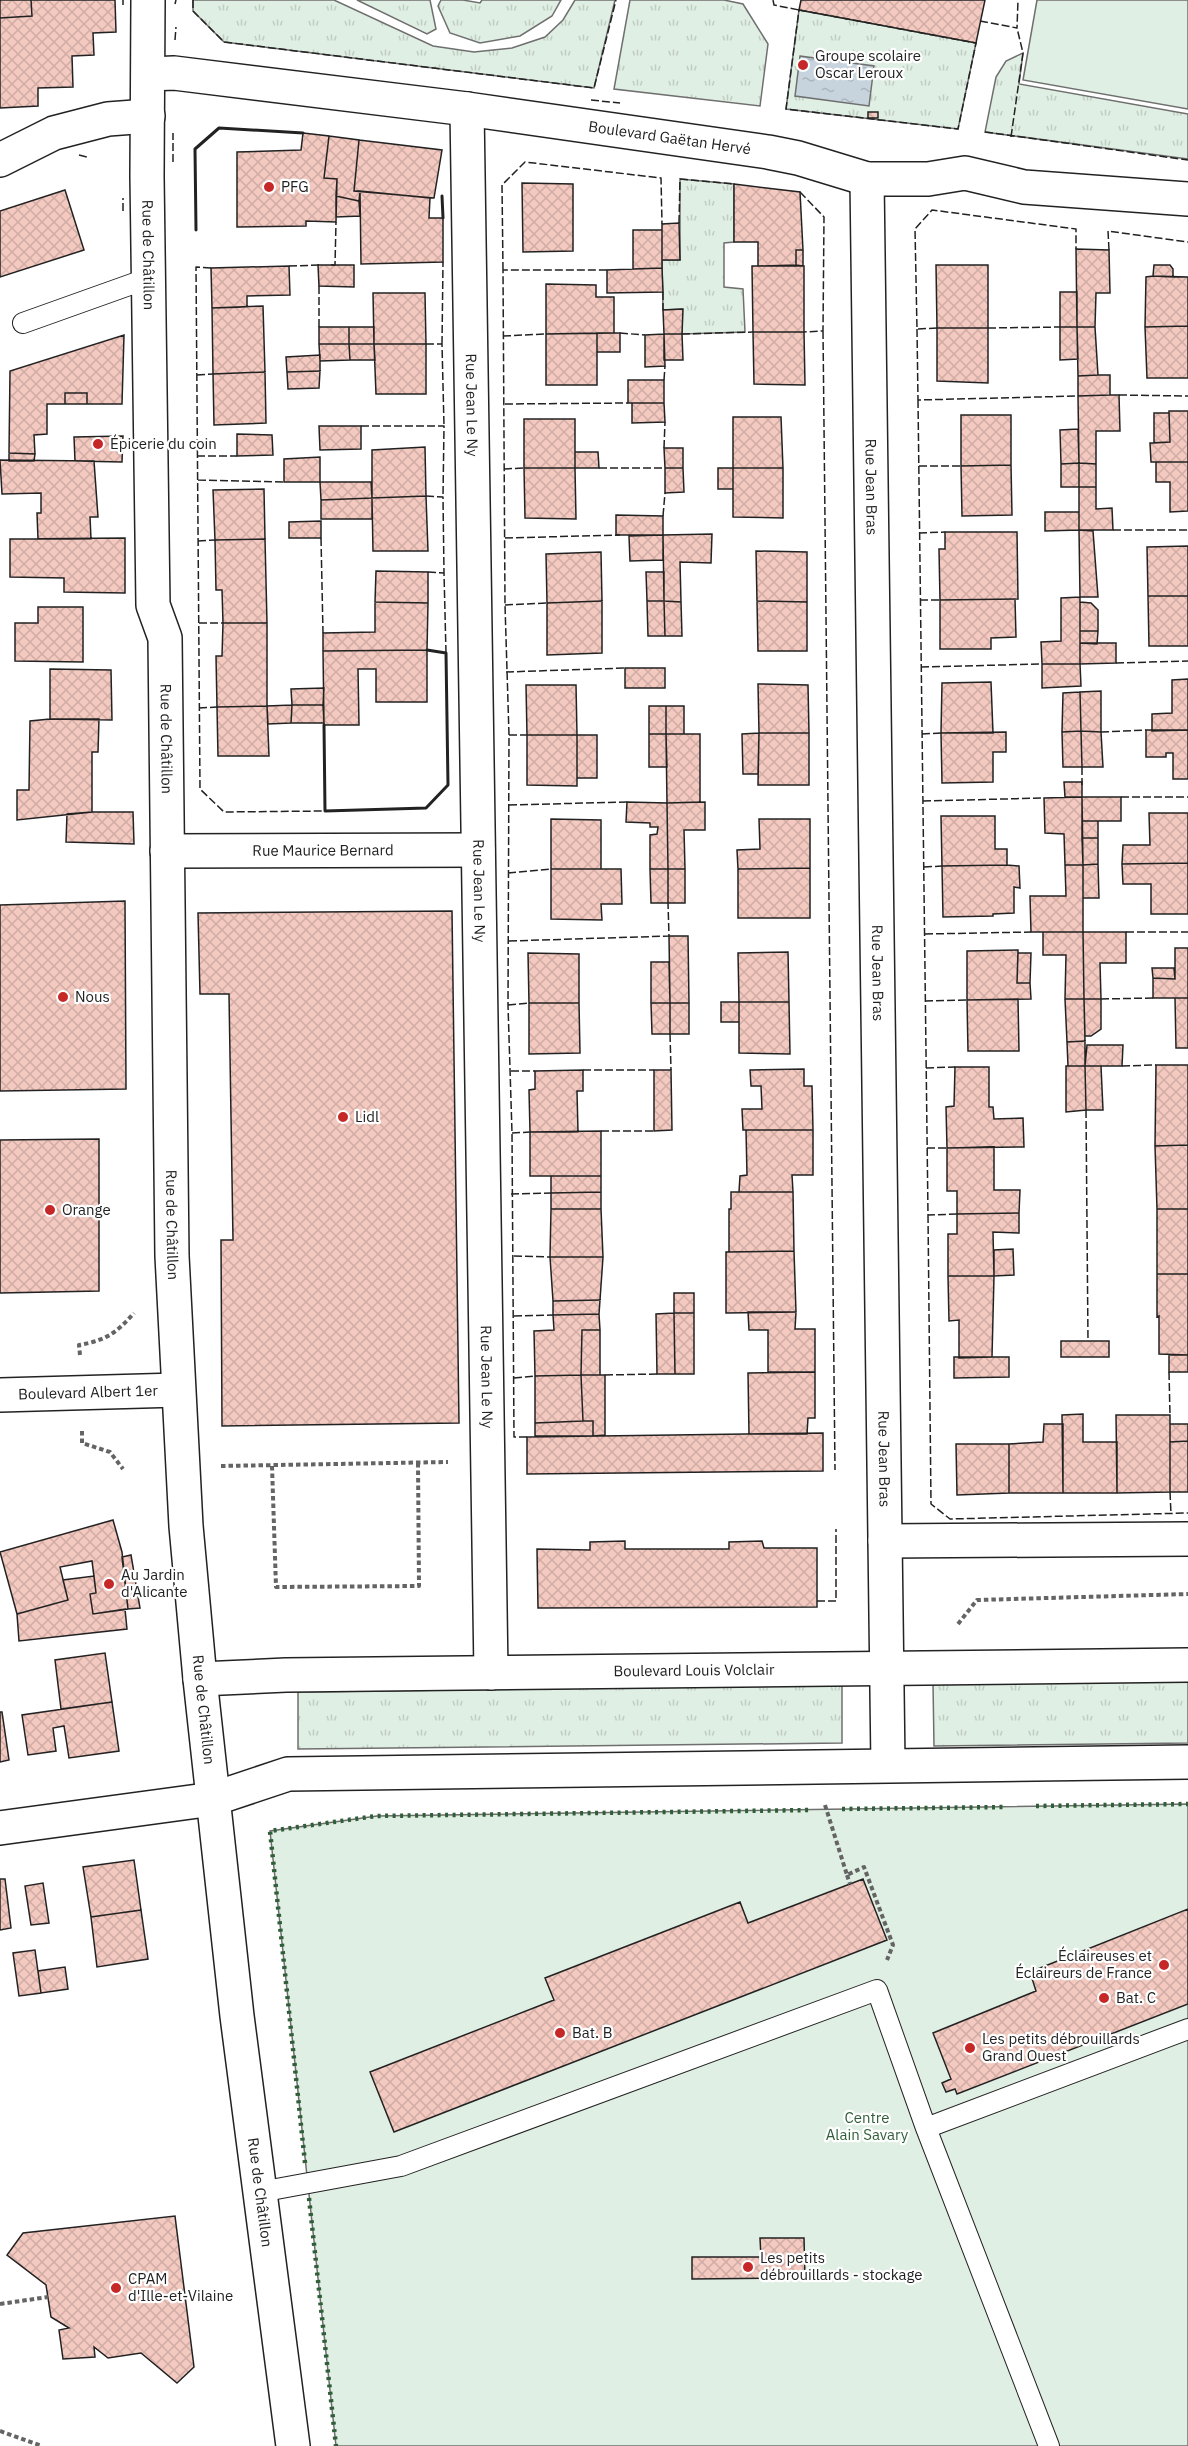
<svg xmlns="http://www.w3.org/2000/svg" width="1188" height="2446" viewBox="0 0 1188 2446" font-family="'IBM Plex Sans',sans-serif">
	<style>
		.grass { fill: url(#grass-tufts); stroke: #6f6f6f; stroke-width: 1.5 }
		.park { fill: #e0efe3; stroke: #6f6f6f; stroke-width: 1.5 }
		.water { fill: url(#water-ripples); stroke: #6f6f6f; stroke-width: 1.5 }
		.building { fill: url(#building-cross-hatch); stroke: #222; stroke-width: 1.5 }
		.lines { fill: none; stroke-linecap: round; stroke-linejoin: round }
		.lane-casing { stroke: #222; stroke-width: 22 }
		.street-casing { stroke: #222; stroke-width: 36 }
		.secondary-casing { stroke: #222; stroke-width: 36 }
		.path { stroke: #646464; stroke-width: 4; stroke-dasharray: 4.5 3; stroke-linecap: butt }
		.lane { stroke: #fff; stroke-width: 20 }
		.street { stroke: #fff; stroke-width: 33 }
		.secondary { stroke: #fff; stroke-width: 33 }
		.hedge { stroke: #2f5e38; stroke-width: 4.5; stroke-dasharray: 3 4.5; stroke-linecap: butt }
		.fence { stroke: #222; stroke-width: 1.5; stroke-dasharray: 8 3; stroke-linecap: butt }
		.wall { stroke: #222; stroke-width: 3 }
		.poi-dot { fill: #c62828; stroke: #fff; stroke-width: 2 }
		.labels { text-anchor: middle; stroke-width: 4.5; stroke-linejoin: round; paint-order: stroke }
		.poi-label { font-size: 15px; fill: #222; stroke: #fff; text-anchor: start }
		.street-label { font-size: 15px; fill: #222; stroke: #fff }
		.park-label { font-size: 15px; fill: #2f5e38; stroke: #fff }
	</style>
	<defs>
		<pattern id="grass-tufts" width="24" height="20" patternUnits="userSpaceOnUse" patternTransform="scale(1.5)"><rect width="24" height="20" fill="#e0efe3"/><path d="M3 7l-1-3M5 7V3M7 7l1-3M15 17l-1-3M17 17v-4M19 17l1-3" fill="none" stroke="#c0cdc2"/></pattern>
		<pattern id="water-ripples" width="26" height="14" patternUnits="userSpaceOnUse" patternTransform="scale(1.5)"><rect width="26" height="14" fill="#c7d3dd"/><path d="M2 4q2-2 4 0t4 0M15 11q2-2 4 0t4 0" fill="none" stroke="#abb5bd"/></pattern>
		<pattern id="building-cross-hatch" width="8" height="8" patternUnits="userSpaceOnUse" patternTransform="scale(1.5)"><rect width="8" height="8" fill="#f3c9c0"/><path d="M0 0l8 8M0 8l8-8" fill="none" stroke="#d0aca5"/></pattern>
	</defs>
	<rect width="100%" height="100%" fill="#fff"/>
	<path class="grass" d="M193,0H334L433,46L474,52L512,48L545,37L563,20L575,0H615L594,88L224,42L193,11Z
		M357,0H430L436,29L427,34Z
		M441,0H463L480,3L482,0H561L552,16L520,36L480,43L450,33L438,6Z
		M630,0H724L743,4L768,44L760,106L614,89Z
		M799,10L976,43L958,129L786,109Z
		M1023,53L1019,84L1188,114V159L985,132L996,77L1006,61Z
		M680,179L734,184V242L724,243V287L743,289L745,332L682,334V309L663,310L662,260H680Z
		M1188,1680V1743L934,1746L933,1683Z
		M842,1685V1743L298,1749V1692Z"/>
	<path class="park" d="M1037,0H1188V109L1023,80Z
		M1188,1804V2446H336L270,1831L377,1816Z"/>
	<path class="water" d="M800,56L874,66L869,106L795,96Z"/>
	<path class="building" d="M0,0H31L32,16L0,18Z
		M31,0H115L116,32L93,33L94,55L72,56L73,87L38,88V106L0,108V18L32,16Z
		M801,0H985L976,43L799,10Z
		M868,112H878V118H868Z
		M303,133L329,136L324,178L337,179L336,222L306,221V226L237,227V152L301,150Z
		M329,136L359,140L354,191H360L359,201L336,196L337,179L324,178Z
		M359,140L442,150L434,198L354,191Z
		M522,183L573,184V251L523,252Z
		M734,184L800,192L803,250H796V265L758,266V242H734Z
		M65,190L84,250L0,277V211Z
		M360,191L430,198L429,218H443V262L361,264Z
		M336,196L359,201L360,216L336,217Z
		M679,223L680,260H662V224Z
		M633,230H662V268L633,269Z
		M1076,249L1109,250L1110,293H1096L1095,327H1077Z
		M796,250H803V266L796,265Z
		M318,265H354V287L319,286Z
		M936,265H988V328H937Z
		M1154,265H1170L1173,269V277L1153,276Z
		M289,266L290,295L247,296V307L212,308L211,268Z
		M752,266H804V332H753Z
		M662,268L663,292L607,293V270Z
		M1153,276L1188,277V326L1145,327L1146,277Z
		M546,284L596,285V297H614V333L546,334Z
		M1060,292H1077V327H1060Z
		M373,293H425L426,344H374Z
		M263,306L265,372L213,374L212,308Z
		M683,309L682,334H664L663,310Z
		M1188,326V378H1147L1145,327Z
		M319,327H349V344H319Z
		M349,327H374V344H349Z
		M1060,327H1077L1078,359L1060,360Z
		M1077,327H1095L1098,375L1078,376Z
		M937,328H988V383L937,381Z
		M753,332H804L805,385L754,384Z
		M597,333H620V352H597Z
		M597,333V385H546V334Z
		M664,334L665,366L645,367V335Z
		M664,334H682L683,360H664Z
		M124,335L122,404H87V393H65V404H47V434L34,435L35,454L9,453L10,371Z
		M319,344H349L350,360L320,361Z
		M349,344H374L375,360H350Z
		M374,344H426V394H376Z
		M320,355V371L287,372L286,357Z
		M320,371L319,388L288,389L287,372Z
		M265,372L266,423L214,425L213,374Z
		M1098,375H1110V395L1078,396V376Z
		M628,380H664V403H628Z
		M65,393H87V404H65Z
		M1110,395H1119L1120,431H1096V464L1079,463L1078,396Z
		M632,403H664L665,422L632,423Z
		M1169,411H1188V462H1151L1150,443L1170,442Z
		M1154,413H1169L1170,442L1154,443Z
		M961,415H1011V465L961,466Z
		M733,417H781L783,468H733Z
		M524,419H575V468H524Z
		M319,426H361V449L320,450Z
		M1078,429L1079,463L1061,464L1060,430Z
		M237,434L272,435L273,455L237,456Z
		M123,436L122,462L75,461L74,437Z
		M425,447L426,496L372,498V450Z
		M664,448H683V468H665Z
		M575,452H598L599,468H575Z
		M9,453L35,454L34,461H9Z
		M320,457V482H284V459Z
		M0,460L94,461L98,517H90L91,539H38L37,513H41V493L2,494Z
		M1156,462H1188V511L1170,512V482H1156Z
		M1079,463V487H1061V464Z
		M1079,463L1096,464V487H1079Z
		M1011,465L1012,515L962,516L961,466Z
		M524,468H575L576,519L525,518Z
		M665,468H683L684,492L665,493Z
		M718,468H733V489H718Z
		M733,468H783V518L733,517Z
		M320,482H371L372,498L321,500Z
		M1079,487H1096V509L1112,508L1113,530H1079Z
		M264,489L265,539L215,540L213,490Z
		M426,496L428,551H373L372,498Z
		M372,498V519H321V500Z
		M1045,512H1079V530L1045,531Z
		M616,515L663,516V535H616Z
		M321,521V538H289V522Z
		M1079,530L1093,531L1098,597H1080Z
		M945,532H1017L1018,599L940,600L939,549H945Z
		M712,534L711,563L680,562L681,602L664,601L663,535Z
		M663,535V560L630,561L629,536Z
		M125,538V593L64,592V578L10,577V539Z
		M265,539L267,623H223L222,590H216L215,540Z
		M1188,546V596H1148L1147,547Z
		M756,551L807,552V602L757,601Z
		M601,552L602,601L547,603L546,554Z
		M376,571L428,572V603L375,602Z
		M646,572H664V601H647Z
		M1148,596H1188V646H1149Z
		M1080,597V664H1042L1041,642L1061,641V598Z
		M1015,599L1016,637L991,638V649H940V600Z
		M602,601V653L547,655V603Z
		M647,601H664L665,636H648Z
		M664,601L681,602L682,636H665Z
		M757,601L807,602V651H758Z
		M375,602L428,603L427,650L323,651V633L375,632Z
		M1080,602L1091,603L1098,610V631H1080Z
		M38,607H83V662L15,661V623H38Z
		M223,623H267V706L217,707L216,656H222Z
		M1080,631H1098L1097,644L1080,643Z
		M1080,643H1116V663L1080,664Z
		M427,650V702H376V669H358L359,725H324L323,651Z
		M1042,664H1080L1081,686L1042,688Z
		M625,668H665V688H625Z
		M50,669L111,670L112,720L50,719Z
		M1188,679V730L1152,731V714L1172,713V680Z
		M991,682L993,733H941L942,683Z
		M758,684L808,685L809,733H759Z
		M526,685H576L577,735H527Z
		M324,688L323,705H292L291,689Z
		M1101,691V732L1081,731L1080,692Z
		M1080,692L1081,731L1062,732L1063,693Z
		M292,705L291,723L268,724L267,706Z
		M292,705H323L324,723H291Z
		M267,706L269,756H218L217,707Z
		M649,706H666V734H649Z
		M666,706H684V734H666Z
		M50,719H99L98,752H92V812L17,820V790H29L30,721Z
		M1146,730H1188V779H1173V753H1166V757H1146Z
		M1081,731L1101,732L1103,767H1082Z
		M1081,731L1082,767H1063L1062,732Z
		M1006,732V752H993V782L942,783L941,733Z
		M759,733H809V785H758Z
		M759,733L758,774H743L742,734Z
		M649,734H666L667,767H649Z
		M666,734H700V802L667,803Z
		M527,735H577V786L527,785Z
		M577,735H597V778H577Z
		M1064,782H1082V797H1065Z
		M1082,797H1121V821H1082Z
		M1082,797L1083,865H1065L1064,834L1045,833L1044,798Z
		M627,802L667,803L668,869H650V835L657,834L658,827H650V823L626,822Z
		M705,802V830H684L685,869H668L667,803Z
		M92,812H133L134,844L66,842L67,814Z
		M1149,813H1188V863L1122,864L1123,845H1150Z
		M941,816H995V849H1007V865L942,866Z
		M551,819L601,820V869H551Z
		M759,819H810V868L738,869L737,850L760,849Z
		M1082,821H1098V838H1082Z
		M1082,838H1098V864L1083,865Z
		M1188,863V914H1151V884H1123L1122,864Z
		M1098,864L1099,898H1083V865Z
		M1007,865L1019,866L1020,888L1014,887V913L993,914V916L943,917L942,866Z
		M1065,865H1083V932H1031L1030,896H1066Z
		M810,868V918H738V869Z
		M551,869H621L622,904H601L602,920L551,919Z
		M650,869H668V903H651Z
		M668,869H685V903H668Z
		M125,901L126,1089L0,1091V905Z
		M452,911L459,1423L222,1426L221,1240H233L229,994H200L198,913Z
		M1043,932H1083L1084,999H1065L1066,955H1043Z
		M1083,932H1126V963H1100L1101,999H1084Z
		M669,936H688L689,1003H670Z
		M1175,948H1188V998H1153V978L1175,979Z
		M1018,950L1017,983H1030L1031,999L967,1000V951Z
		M788,952L789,1002H739L738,953Z
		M528,953L579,954V1003H529Z
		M1018,953H1031L1030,983H1017Z
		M651,962H669L670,1003H651Z
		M1152,968H1174L1175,979L1153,978Z
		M1175,998H1188V1048H1176Z
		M1018,999L1019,1051H968L967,1000Z
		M1065,999H1084L1085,1041L1067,1042Z
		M1084,999H1101V1029L1091,1036H1085Z
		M721,1002H739V1022H721Z
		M739,1002H789L790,1054L739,1053Z
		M529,1003H579L580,1053L529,1054Z
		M651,1003H670V1034H652Z
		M670,1003H689V1034H670Z
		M1085,1041V1066H1068L1067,1042Z
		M1087,1045H1123L1122,1066H1085Z
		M1156,1065H1188V1145L1155,1146Z
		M1066,1066H1085L1086,1110L1066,1112Z
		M1085,1066H1101L1103,1110H1086Z
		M955,1067H989V1107H993L994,1119L1023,1118L1024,1147L947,1148L946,1107L954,1106Z
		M804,1069V1086H812L813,1130H743L742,1109H762L761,1086H751L750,1070Z
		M583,1070V1091H577L578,1132H530L529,1090L535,1089V1071Z
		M654,1070H671L672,1130L654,1131Z
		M746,1130H813V1175H792L793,1192H739L740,1176L747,1175Z
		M601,1131V1176H530V1132Z
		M99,1139V1291L0,1293V1140Z
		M1188,1145V1209H1157L1155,1146Z
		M994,1147V1190H1020L1019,1213L957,1214V1191H947V1148Z
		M551,1176H601V1192L551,1193Z
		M601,1192V1209H551V1193Z
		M731,1192H793L794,1251L729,1252V1209H731Z
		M551,1209H601L603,1257H550Z
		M1157,1209H1188V1274H1157Z
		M1019,1213V1233L993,1232L994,1276H948V1234H957V1214Z
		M1013,1249L1014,1275L994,1276V1250Z
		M794,1251L796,1312L726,1313V1252Z
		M550,1257H603L600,1300L553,1301Z
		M1157,1274H1188V1355L1159,1354V1316L1157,1317Z
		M948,1276H994L992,1357L959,1358V1320L949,1321Z
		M674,1293H694V1313H674Z
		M600,1300L599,1314L553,1315V1301Z
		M748,1312H796L795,1329H815V1372H768V1330H749Z
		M674,1313H694V1374H675Z
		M674,1313L675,1374H657L656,1314Z
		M599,1314L600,1330H582L581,1375L535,1376L534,1331L554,1330L553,1315Z
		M582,1330H600V1375H581Z
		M1061,1341H1109V1357H1061Z
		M1169,1355H1188V1372H1169Z
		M954,1357H1009V1377L954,1378Z
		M815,1372V1418H808L807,1434H749L748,1373Z
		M581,1375H605V1435L593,1436V1421H583Z
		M581,1375L583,1421L535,1423V1376Z
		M1083,1414V1442H1117V1493H1063L1062,1415Z
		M1116,1415H1170V1492L1117,1493Z
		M583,1421H593V1436H535V1423Z
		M1044,1424H1063V1493H1009V1444L1043,1442Z
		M1170,1424H1188V1441L1170,1442Z
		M823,1433V1471L527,1474V1437Z
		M1188,1441V1492H1170V1442Z
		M956,1444H1009V1493L957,1495Z
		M113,1520L122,1552L128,1609L93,1614L90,1594L96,1593L92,1561L60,1567L68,1600L17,1614L0,1552Z
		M625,1541V1549H729V1542L762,1541L764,1548H817V1607L538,1608L537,1549L590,1550V1542Z
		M131,1555L140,1608L128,1609L122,1557Z
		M94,1576L96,1593L90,1594L93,1614L125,1609L127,1629L19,1641L17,1614L68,1600L63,1580Z
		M105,1653L112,1702L61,1709L55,1660Z
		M112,1702L119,1751L69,1758L64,1726L53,1728L56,1751L28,1755L22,1715Z
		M0,1712H2L9,1760L0,1762Z
		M134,1860L141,1910L91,1917L83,1867Z
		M0,1879H5L11,1928L0,1930Z
		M863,1879L887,1940L394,2132L370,2072L554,2000L545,1978L740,1902L748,1923Z
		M43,1883L49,1923L31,1925L25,1886Z
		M1188,1909V2004L957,2094L955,2089L946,2092L942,2083L951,2079L933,2033L1036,1991L1030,1972Z
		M141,1910L148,1959L97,1967L91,1917Z
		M35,1950L41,1993L19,1996L13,1953Z
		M65,1967L68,1989L41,1993L38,1971Z
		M175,2216L194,2367L177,2383L141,2353L108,2358L94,2347L95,2357L63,2359L59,2330L69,2328L51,2317L46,2285L7,2255L23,2233Z
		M760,2238H804L805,2278L692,2279V2257H761Z"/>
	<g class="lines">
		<g class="lane-casing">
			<path id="lane" d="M23,323L149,278
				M260,2192L401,2166L877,1990L926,2128
				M1049,2446L926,2128L1188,2029"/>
		</g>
		<g class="street-casing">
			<g id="street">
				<path id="s1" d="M149,74L174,73L467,109L768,152L798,158L867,179H928L965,173L1024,187L1188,199"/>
				<path id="s2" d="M467,109L491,1673"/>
				<path d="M0,160L54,133L108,119L148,116"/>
				<path id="s3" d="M867,179L888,1765"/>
				<path id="s4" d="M167,851L478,850"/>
				<path d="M885,1541L1188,1539"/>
				<path d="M0,1828L213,1799"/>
			</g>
		</g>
		<g class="secondary-casing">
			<g id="secondary">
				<path id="s5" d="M148,0L147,176L153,605L165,638L172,1256L186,1526L200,1679L237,2016L293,2446"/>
				<path id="s6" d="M0,1395L178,1390"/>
				<path id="s7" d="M200,1679L286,1675L1188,1665"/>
				<path d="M213,1799L288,1774L1188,1762"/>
			</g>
		</g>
		<path class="path" d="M80,1355L79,1345C107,1340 116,1333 134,1313
			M82,1431V1443L110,1452L123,1469
			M221,1466L448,1462
			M272,1466L276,1587L419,1586L418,1463
			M958,1624L977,1600L1188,1594
			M825,1805L847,1875L864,1867L893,1945L887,1960
			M847,1875L850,1884
			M0,2304L48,2297
			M0,2431L42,2446"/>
		<use href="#lane" class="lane"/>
		<use href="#street" class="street"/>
		<use href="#secondary" class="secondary"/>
		<path class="hedge" d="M1036,1806L1188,1804
			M842,1809L1006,1807
			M305,2163L270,1831L376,1816L811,1810
			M309,2198L336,2446"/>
		<path class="fence" d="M193,0V11L224,42L594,88L616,0
			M773,0L774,5L799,10
			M175,4L176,0
			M123,5V0
			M799,10L976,43L958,129L786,109Z
			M980,21L1017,28L1018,0
			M175,40L176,27
			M591,100L620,103
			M985,132L1188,160
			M1011,137L1023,53L1017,28
			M79,155L87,157
			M173,162V133
			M800,192L824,217L823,331L804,332
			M123,211V198
			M679,223L680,179L734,184
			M1109,250L1108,231L1188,242
			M331,265H335L336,222
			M289,266L322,265
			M211,268L196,267L200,789L224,812L325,811
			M503,270L502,185L525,162L661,178L662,224
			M663,292V310
			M319,327V286
			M937,328L917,329L915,229L932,210L1076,229V249
			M988,328L1060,327
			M917,329L918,400L1078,396
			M823,331L835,1470
			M620,333L645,335
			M682,334L753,332
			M503,336L546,334
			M426,344H442L444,426
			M442,344L443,262
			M197,375L213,374
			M664,380L665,366
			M1119,395L1188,396
			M918,400L928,1215L957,1214
			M505,404L628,403
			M361,426H444L443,497
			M664,448L665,422
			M197,456H237
			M919,466H961
			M599,468H665
			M504,469L524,468
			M198,480L284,482
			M426,496L443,497L444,573
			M663,516L665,493
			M1113,530H1188
			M919,533L945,532
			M321,538L323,633
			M505,538L620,535
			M198,541L215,540
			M428,572L444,573L446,653
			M920,600H940
			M505,605L547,603
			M199,623H223
			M1116,663L1188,661
			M921,667L1042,664
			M506,672L625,668
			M199,708L217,707
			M1101,732L1146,730
			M922,734L941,733
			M509,735H527
			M1082,767V785
			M1121,797H1188
			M923,801L1044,798
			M509,805L627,802
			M924,867L942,866
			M508,873L551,869
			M1126,932H1188
			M925,934L1031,932
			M509,941L669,936L668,903
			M1101,999L1153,998
			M925,1001L967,1000
			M508,1005L529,1003
			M670,1034L671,1070
			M1122,1066L1156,1065
			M926,1068L955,1067
			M583,1070H654
			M511,1071H535
			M1086,1110L1088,1341
			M601,1131H654
			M512,1133L530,1132
			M927,1148H947
			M511,1194L551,1193
			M928,1215L931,1504L950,1519L1188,1513
			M514,1256L550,1257
			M514,1316L553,1315
			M1169,1372L1170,1415
			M605,1375L657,1374
			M514,1378L535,1376
			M527,1437H514L512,1133L508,1005L509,735L505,605L503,270H607
			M1170,1492L1171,1514
			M817,1601H836V1529"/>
		<path class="wall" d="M442,196L443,218
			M196,230L195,149L219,128L303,133
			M324,725L325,811L426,808L448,785L446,653L427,650"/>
	</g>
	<g class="poi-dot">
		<circle cx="803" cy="65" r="6"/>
		<circle cx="269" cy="187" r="6"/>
		<circle cx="98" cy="444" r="6"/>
		<circle cx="63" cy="997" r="6"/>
		<circle cx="343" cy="1117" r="6"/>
		<circle cx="50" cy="1210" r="6"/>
		<circle cx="109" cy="1584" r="6"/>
		<circle cx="1164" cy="1965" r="6"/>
		<circle cx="1104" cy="1998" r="6"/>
		<circle cx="560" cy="2033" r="6"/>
		<circle cx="970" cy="2048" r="6"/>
		<circle cx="748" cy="2267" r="6"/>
		<circle cx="116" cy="2288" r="6"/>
	</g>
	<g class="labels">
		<g class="poi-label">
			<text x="815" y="61">Groupe scolaire<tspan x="815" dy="17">Oscar Leroux</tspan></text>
			<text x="281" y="192">PFG</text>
			<text x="110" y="449">Épicerie du coin</text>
			<text x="75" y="1002">Nous</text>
			<text x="355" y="1122">Lidl</text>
			<text x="62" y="1215">Orange</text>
			<text x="121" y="1580">Au Jardin<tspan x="121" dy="17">d'Alicante</tspan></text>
			<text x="1152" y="1961" text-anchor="end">Éclaireuses et<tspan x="1152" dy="17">Éclaireurs de France</tspan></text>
			<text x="1116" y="2003">Bat. C</text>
			<text x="572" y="2038">Bat. B</text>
			<text x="982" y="2044">Les petits débrouillards<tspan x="982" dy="17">Grand Ouest</tspan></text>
			<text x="760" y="2263">Les petits<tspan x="760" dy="17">débrouillards - stockage</tspan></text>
			<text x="128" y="2284">CPAM<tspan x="128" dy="17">d'Ille-et-Vilaine</tspan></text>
		</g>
		<g class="street-label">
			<text dy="5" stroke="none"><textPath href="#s1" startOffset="525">Boulevard Gaëtan Hervé</textPath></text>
			<text dy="5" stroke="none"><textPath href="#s5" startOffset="255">Rue de Châtillon</textPath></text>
			<text dy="5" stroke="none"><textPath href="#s2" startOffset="296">Rue Jean Le Ny</textPath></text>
			<text dy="5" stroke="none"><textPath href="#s3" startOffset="308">Rue Jean Bras</textPath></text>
			<text dy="5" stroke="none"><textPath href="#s5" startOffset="741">Rue de Châtillon</textPath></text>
			<text dy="5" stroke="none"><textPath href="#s4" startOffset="156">Rue Maurice Bernard</textPath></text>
			<text dy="5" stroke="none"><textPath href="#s2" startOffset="782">Rue Jean Le Ny</textPath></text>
			<text dy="5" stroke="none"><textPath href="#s3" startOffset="794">Rue Jean Bras</textPath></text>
			<text dy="5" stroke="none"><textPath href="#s5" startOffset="1227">Rue de Châtillon</textPath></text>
			<text dy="5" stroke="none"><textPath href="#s2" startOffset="1268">Rue Jean Le Ny</textPath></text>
			<text dy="5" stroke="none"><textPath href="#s6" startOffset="88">Boulevard Albert 1er</textPath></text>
			<text dy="5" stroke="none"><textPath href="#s3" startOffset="1280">Rue Jean Bras</textPath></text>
			<text dy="5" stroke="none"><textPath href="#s7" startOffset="494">Boulevard Louis Volclair</textPath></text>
			<text dy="5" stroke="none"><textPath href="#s5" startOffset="1713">Rue de Châtillon</textPath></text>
			<text dy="5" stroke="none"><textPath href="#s5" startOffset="2199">Rue de Châtillon</textPath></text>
		</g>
		<g class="park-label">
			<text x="867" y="2123">Centre<tspan x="867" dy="17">Alain Savary</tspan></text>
		</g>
	</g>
</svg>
